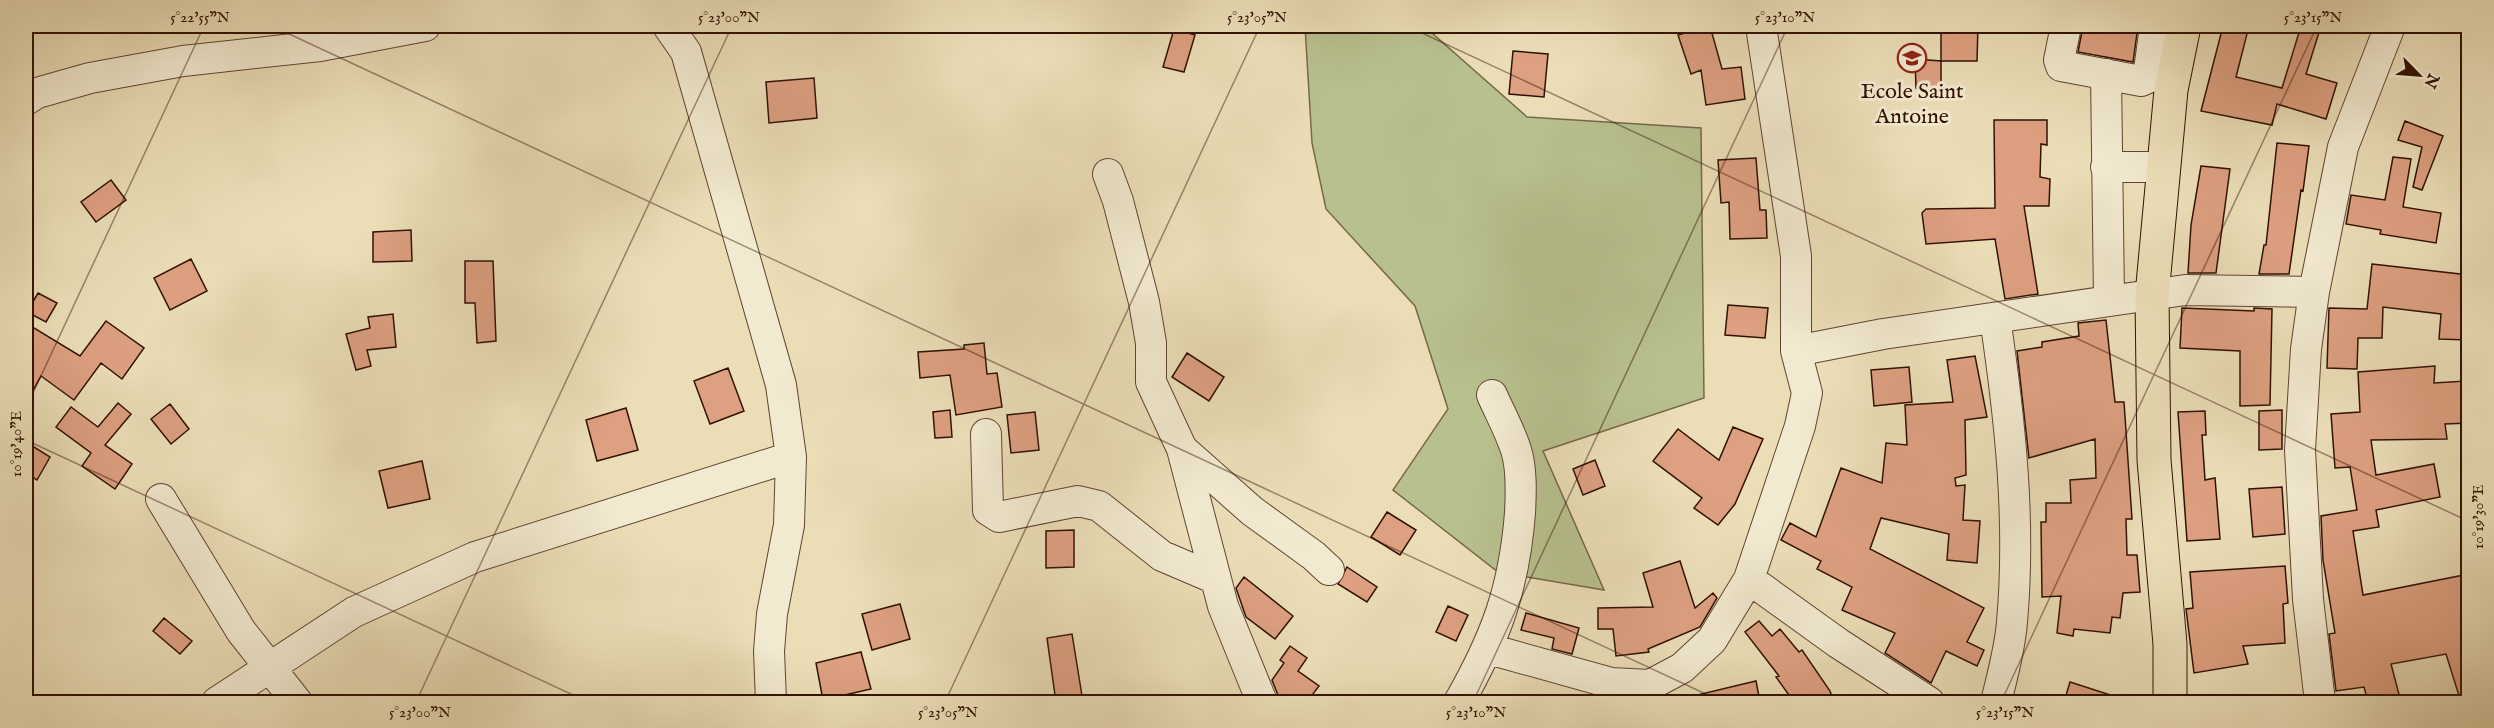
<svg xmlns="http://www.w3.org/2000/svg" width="2494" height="728" viewBox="0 0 2494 728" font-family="'IM FELL English',serif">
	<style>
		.green { fill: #b8c18e; stroke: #756949; stroke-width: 1.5 }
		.building { fill: #dda081; stroke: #321104; stroke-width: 1.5 }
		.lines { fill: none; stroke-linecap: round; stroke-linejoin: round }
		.minor-casing { stroke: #604431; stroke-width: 32 }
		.major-casing { stroke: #321104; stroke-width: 35 }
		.minor { stroke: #f2ead0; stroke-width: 30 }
		.major { stroke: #ebdeb7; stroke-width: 33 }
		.ticks { fill: none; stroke: #321104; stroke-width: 1.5; stroke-opacity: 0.45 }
		.labels { text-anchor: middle; stroke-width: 6; stroke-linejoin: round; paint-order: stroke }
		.poi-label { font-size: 22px; fill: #321104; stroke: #f2ead0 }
		.neatline { fill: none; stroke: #321104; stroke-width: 2 }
		.ticks-label { font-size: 15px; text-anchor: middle; fill: #321104 }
	</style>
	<rect width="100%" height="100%" fill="#ebdeb7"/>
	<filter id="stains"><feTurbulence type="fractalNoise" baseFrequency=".00333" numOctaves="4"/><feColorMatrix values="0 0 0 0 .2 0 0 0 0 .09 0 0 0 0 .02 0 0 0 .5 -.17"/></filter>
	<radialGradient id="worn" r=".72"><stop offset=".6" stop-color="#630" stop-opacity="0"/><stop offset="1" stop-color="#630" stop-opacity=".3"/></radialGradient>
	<path class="green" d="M1305,26H1424L1527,117L1701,128L1704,398L1543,451L1604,590L1498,572L1393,490L1448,409L1415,306L1326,209L1312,143Z"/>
	<path class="building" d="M1710,26L1722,69L1741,67L1745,99L1706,105L1701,70L1691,74L1678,35Z
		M1941,26H1978L1977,61H1941Z
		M2083,26H2138L2133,62L2078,52Z
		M2223,26H2249L2236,77L2282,88L2301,26H2321L2306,74L2337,83L2326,119L2277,104L2272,125L2201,111Z
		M1174,29L1195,35L1184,72L1163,67Z
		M1513,51L1548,54L1544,97L1509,94Z
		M1915,59L1941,61V89L1916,88Z
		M814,78L817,118L769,123L766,82Z
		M1994,120H2047V145L2041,144L2040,177L2050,179L2049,206H2024L2038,294L2005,299L1995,239L1926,244L1922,213L1926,209L1995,208Z
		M2405,121L2443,136L2422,190L2413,187L2422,147L2398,140Z
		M2277,143L2309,146L2303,191L2301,190L2289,274H2259L2264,245H2266Z
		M2393,157L2411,159L2403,207L2441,213L2436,243L2380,234L2381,230L2346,224L2351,195L2385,200Z
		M1756,158L1760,210H1766L1767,238L1730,239L1729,202L1721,203L1718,160Z
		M2201,166L2230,169L2216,273H2188L2191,225Z
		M111,180L126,200L96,222L81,202Z
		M411,230L412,261L373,262V232Z
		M191,259L207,291L170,310L154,278Z
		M465,261H493L496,341L477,343L475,303H465Z
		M2372,264L2469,275V340L2439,339L2441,314L2383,307L2382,338H2358L2357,369L2327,368L2329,308L2367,309Z
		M38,293L57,303L46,322L27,312Z
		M1728,305L1768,308L1765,338L1725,335Z
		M2182,308L2254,311V308L2272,309L2270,405L2240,406V351L2180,348Z
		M393,314L396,347L367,350L371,366L356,370L346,334L370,328L368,317Z
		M2106,320L2115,402H2124L2132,519H2126L2127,555H2137L2140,592L2123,593L2120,618L2112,617L2110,633L2074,629L2073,636L2057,633L2061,596L2042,597L2041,522H2046V503H2071L2070,480L2096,478L2095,439L2029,458L2017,351L2042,347V342L2079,336L2078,323Z
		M106,321L144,348L122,379L101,363L74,400L41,376L26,403V323L80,356Z
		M984,343L987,374L997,373L1002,407L956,415L950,375L920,378L918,352L964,349V345Z
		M1187,353L1224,377L1209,401L1172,377Z
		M1975,356L1987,417L1965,420L1966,475L1955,478L1956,486L1965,485L1963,520L1980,521L1977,563L1947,560L1949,534L1881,518L1870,549L1984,608L1967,642L1984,650L1977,666L1946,651L1931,683L1885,653L1895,633L1842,610L1852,587L1817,569L1821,561L1781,540L1790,523L1816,537L1841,468L1882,483L1886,443L1907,445L1905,405L1953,402L1947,360Z
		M2435,366L2434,383L2466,381L2468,423L2445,424L2447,439L2371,440L2376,475L2434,464L2440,497L2376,510L2379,527L2353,531L2363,595L2469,574V702H2461L2446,654L2391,664L2401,702H2368L2364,687L2336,691L2329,634L2335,633L2323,560L2321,516L2357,510L2350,467L2335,468L2331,414L2360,412L2358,372Z
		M1909,367L1912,402L1874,406L1871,370Z
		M728,368L744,411L710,424L694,381Z
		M118,403L131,414L105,445L132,464L115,489L82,466L91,453L56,427L71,407L98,427Z
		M170,404L189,429L171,444L151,419Z
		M626,408L638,450L597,461L586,420Z
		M950,410L952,437L935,438L933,412Z
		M2282,410V449L2259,450V411Z
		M2205,411L2206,435H2202L2205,480L2215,478L2220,539L2187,541L2178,412Z
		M1035,412L1039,450L1011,453L1007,415Z
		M1733,427L1763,439L1735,504L1718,525L1694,508L1702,498L1653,461L1678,429L1719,460Z
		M26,442L50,457L37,480L26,473Z
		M1595,460L1605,486L1583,495L1573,469Z
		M422,461L430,499L388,508L379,471Z
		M2282,487L2285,534L2253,537L2249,489Z
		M1387,512L1416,530L1400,555L1371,537Z
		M1074,530V567L1046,568V531Z
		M1680,561L1695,608L1713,593L1717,598L1700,627L1648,649L1649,652L1616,656L1613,629H1598V608L1653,607L1643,573Z
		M2285,566L2288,603L2283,604L2285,643L2243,646L2248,664L2194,673L2186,609L2193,608L2190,572Z
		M1347,567L1377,587L1367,602L1338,584Z
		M1244,577L1293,616L1275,639L1246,617L1236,588Z
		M900,604L910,639L872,650L862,614Z
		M1448,606L1468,615L1456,641L1436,632Z
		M1526,613L1579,628L1572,654L1552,649L1554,638L1521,630Z
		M164,618L192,641L180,654L153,631Z
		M1759,621L1772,636L1780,629L1799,652L1802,650L1830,691L1834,702H1794L1776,677L1779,676L1745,632Z
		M1072,634L1083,702H1056L1047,638Z
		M1290,646L1307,658L1298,671L1319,686L1307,702H1288L1278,695L1272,680L1284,663L1280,660Z
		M861,652L871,689L823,700L816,663Z
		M1756,681L1760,702H1694L1693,696Z
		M2070,682L2123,699V702H2064Z"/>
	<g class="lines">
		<g class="minor-casing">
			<path id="minor" d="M668,26L686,52L781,385L791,457L789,525L772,614L769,651L771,702
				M1761,26L1796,256V351L1807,393L1800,426L1749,579L1838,643L1929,702
				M2066,26L2059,60L2061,66L2141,81L2148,78L2155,26
				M2106,74L2109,299
				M26,100L37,93L90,78L183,61L320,46L425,26
				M2106,167H2163
				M1108,174L1118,201L1144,302L1151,343V382L1182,449L1223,606L1262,702
				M1995,318C2010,419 2021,520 2012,622C2010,649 2002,677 1996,702
				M1796,351L1883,334L2185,290L2314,292
				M986,434L988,510L999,517L1078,501L1099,506L1162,556L1216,579
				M1182,449L1252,511L1314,556L1329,570
				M161,499L241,631L297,702
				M1489,649L1611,683L1650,685L1682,668L1712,640L1749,579
				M217,702L354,612L475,557L791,457
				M1459,702C1496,637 1514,589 1520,513C1521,494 1522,468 1516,450C1510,431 1500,413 1492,395
				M2320,702L2308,599L2300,450L2306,349L2314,292L2343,147L2390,26"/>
		</g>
		<g class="major-casing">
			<path id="major" d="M2170,702V644L2154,460L2152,295L2171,90L2184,26"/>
		</g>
		<use href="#minor" class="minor"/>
		<use href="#major" class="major"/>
	</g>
	<path class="ticks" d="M272,26L1723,702M1407,26L2468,521M26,408L204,26M26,440L588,702M416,702L732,26M945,702L1260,26M1473,702L1788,26M2001,702L2317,26"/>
	<defs>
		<g id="school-ring" transform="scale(1.5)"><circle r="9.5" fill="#f2ead0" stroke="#8f2418" stroke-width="1.5"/><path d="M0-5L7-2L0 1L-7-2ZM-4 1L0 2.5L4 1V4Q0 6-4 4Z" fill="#8f2418"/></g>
	</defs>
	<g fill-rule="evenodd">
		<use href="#school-ring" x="1912" y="58"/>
	</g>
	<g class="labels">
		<g class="poi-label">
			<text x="1912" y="98">Ecole Saint<tspan x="1912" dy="25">Antoine</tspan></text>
		</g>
	</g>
	<rect width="2494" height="728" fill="none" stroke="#ebdeb7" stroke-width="66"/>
	<g transform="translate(2419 75) rotate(115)" stroke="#f2ead0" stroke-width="4.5" paint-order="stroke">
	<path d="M0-4.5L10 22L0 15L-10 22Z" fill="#321104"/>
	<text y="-9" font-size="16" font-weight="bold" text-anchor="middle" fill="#321104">N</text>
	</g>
	<rect x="33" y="33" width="2428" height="662" class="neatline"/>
	<g class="ticks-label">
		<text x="200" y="22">5°22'55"N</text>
		<text x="729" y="22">5°23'00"N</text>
		<text x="1257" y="22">5°23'05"N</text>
		<text x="1785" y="22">5°23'10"N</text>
		<text x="2313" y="22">5°23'15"N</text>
		<text transform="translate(16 444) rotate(-90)" y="5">10°19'40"E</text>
		<text transform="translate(2478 517) rotate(-90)" y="5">10°19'30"E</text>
		<text x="420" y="717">5°23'00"N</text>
		<text x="948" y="717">5°23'05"N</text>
		<text x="1476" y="717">5°23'10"N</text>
		<text x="2005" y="717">5°23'15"N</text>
	</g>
	<rect width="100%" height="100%" filter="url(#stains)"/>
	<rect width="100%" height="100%" fill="url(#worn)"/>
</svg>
